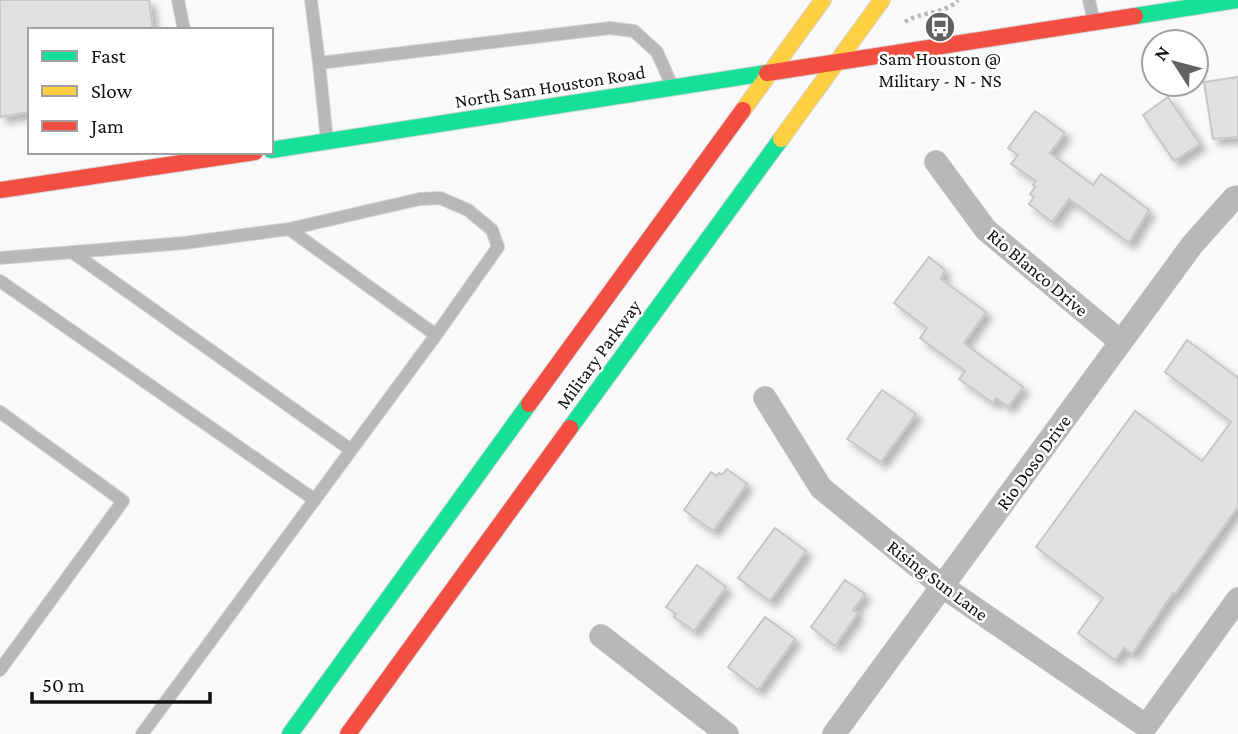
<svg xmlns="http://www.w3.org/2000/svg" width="1238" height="734" viewBox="0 0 1238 734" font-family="'Crimson Pro',serif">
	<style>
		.building { fill: #e1e1e3; stroke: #c7c6c8; stroke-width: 2; filter: url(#shadow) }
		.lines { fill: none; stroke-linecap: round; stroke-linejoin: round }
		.lane-casing { stroke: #d4d4d6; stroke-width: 14 }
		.street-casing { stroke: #d4d4d6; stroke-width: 24 }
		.fast-casing { stroke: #d4d4d6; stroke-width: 18 }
		.slow-casing { stroke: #d4d4d6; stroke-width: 18 }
		.jam-casing { stroke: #d4d4d6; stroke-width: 18 }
		.path { stroke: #bababb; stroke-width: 4.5; stroke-dasharray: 3.5 3.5; stroke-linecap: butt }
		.lane { stroke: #b8b8b9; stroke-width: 12 }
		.street { stroke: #b8b8b9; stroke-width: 23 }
		.fast { stroke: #16e098; stroke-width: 16 }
		.slow { stroke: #ffcf43; stroke-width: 16 }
		.jam { stroke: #f24e42; stroke-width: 16 }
		.labels { text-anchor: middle; stroke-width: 5; stroke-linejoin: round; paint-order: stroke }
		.poi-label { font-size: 19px; fill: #111112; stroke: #fff }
		.street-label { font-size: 19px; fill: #111112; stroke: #fff }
	</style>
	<defs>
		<filter id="shadow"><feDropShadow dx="6" dy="6" stdDeviation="3.5" flood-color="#0004"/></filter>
	</defs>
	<rect width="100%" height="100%" fill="#f9f9fb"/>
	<path class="building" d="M0,0H149L153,30H30V112L0,117Z
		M1238,77V137L1213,139L1204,82Z
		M1168,97L1200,144L1174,161L1143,115Z
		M1035,111L1065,133L1050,153L1093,185L1101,174L1149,210L1129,243L1069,199L1052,222L1029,204L1034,197L1030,194L1035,187L1033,185L1036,181L1011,164L1018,155L1008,148Z
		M929,257L945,270L941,279L986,312L964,343L1023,387L1008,407L996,398L993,403L959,379L965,371L920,338L927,328L894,303Z
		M1187,340L1238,378V507L1175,594L1173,593L1132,654L1124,648L1115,660L1078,633L1103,598L1036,547L1135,411L1202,461L1231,422L1165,372Z
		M882,390L916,414L881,462L847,439Z
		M727,469L747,484L713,531L684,510L711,472L717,476L719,473L722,475Z
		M775,528L806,551L770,601L738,578Z
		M697,565L726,587L694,631L674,617L676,614L666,607Z
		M845,580L865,594L853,610L858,613L835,646L811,627Z
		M765,617L795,639L758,690L728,667Z"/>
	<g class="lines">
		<g class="lane-casing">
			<path id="lane" d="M178,0L184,30
				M311,0L319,63L610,28L634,31L657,52L673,88
				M1089,0L1094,22
				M319,63L327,141
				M289,229L420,199L440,198L468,210L492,230L498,247L436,335
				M72,252L351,450
				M0,258L184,243L289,229L436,335L142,734
				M0,281L315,500
				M0,412L123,501L0,670"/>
		</g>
		<g class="street-casing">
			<path id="street" d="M936,162L986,230L1121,342
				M765,398L821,488L942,586L1146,726L1238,599
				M601,636L727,734
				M834,734L1192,245L1234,198L1238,197"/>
		</g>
		<g class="fast-casing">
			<path id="fast" d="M1135,16L1238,0
				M271,150L767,73
				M570,428L781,139
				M290,734L529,404"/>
		</g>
		<g class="slow-casing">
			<path id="slow" d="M743,110L823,0
				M781,139L882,0"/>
		</g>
		<g class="jam-casing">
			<path id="jam" d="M767,73L1135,16
				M0,190L255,152
				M529,404L743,110
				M348,734L570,428"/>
		</g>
		<path class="path" d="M905,22C921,11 944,15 958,0"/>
		<use href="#lane" class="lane"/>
		<use href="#street" class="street"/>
		<use href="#fast" class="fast"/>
		<use href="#slow" class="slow"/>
		<use href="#jam" class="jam"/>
	</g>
	<defs>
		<g id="bus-disc" transform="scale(1.575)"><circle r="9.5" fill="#626264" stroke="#fff"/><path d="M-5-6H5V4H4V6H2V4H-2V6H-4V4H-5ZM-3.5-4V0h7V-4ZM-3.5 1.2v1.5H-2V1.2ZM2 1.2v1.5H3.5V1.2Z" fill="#fff"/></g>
	</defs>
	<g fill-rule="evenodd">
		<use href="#bus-disc" x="940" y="27"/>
	</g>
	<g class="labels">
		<g class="poi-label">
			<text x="940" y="65">Sam Houston @<tspan x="940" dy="22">Military - N - NS</tspan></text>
		</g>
		<g class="street-label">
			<text transform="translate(550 86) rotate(-9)" y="7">North Sam Houston Road</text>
			<text transform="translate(1038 272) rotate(40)" y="7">Rio Blanco Drive</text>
			<text transform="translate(598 354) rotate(-54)" y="7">Military Parkway</text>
			<text transform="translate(1033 462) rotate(-54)" y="7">Rio Doso Drive</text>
			<text transform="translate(938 580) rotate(37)" y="7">Rising Sun Lane</text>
		</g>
	</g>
	<rect x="28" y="28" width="245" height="126" fill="#ffffff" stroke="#a0a0a0" stroke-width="2"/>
	<rect x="42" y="51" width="35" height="10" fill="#16e098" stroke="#a0a0a0" stroke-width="2"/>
	<text x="91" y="63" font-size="21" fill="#111112">Fast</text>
	<rect x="42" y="86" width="35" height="10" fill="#ffcf43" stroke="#a0a0a0" stroke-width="2"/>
	<text x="91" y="98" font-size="21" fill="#111112">Slow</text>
	<rect x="42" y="121" width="35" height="10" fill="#f24e42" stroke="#a0a0a0" stroke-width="2"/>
	<text x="91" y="133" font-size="21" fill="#111112">Jam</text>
	<g transform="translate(1175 63) rotate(306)"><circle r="33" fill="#ffffff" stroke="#a0a0a0" stroke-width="2"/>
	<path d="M0-5L12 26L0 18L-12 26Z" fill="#626264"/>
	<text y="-10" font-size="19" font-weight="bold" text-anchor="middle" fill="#111112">N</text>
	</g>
	<path d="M32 692v10h178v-10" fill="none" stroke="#111112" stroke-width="3.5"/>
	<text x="42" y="692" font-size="21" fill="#111112" stroke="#ffffff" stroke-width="5" paint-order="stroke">50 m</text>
</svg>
